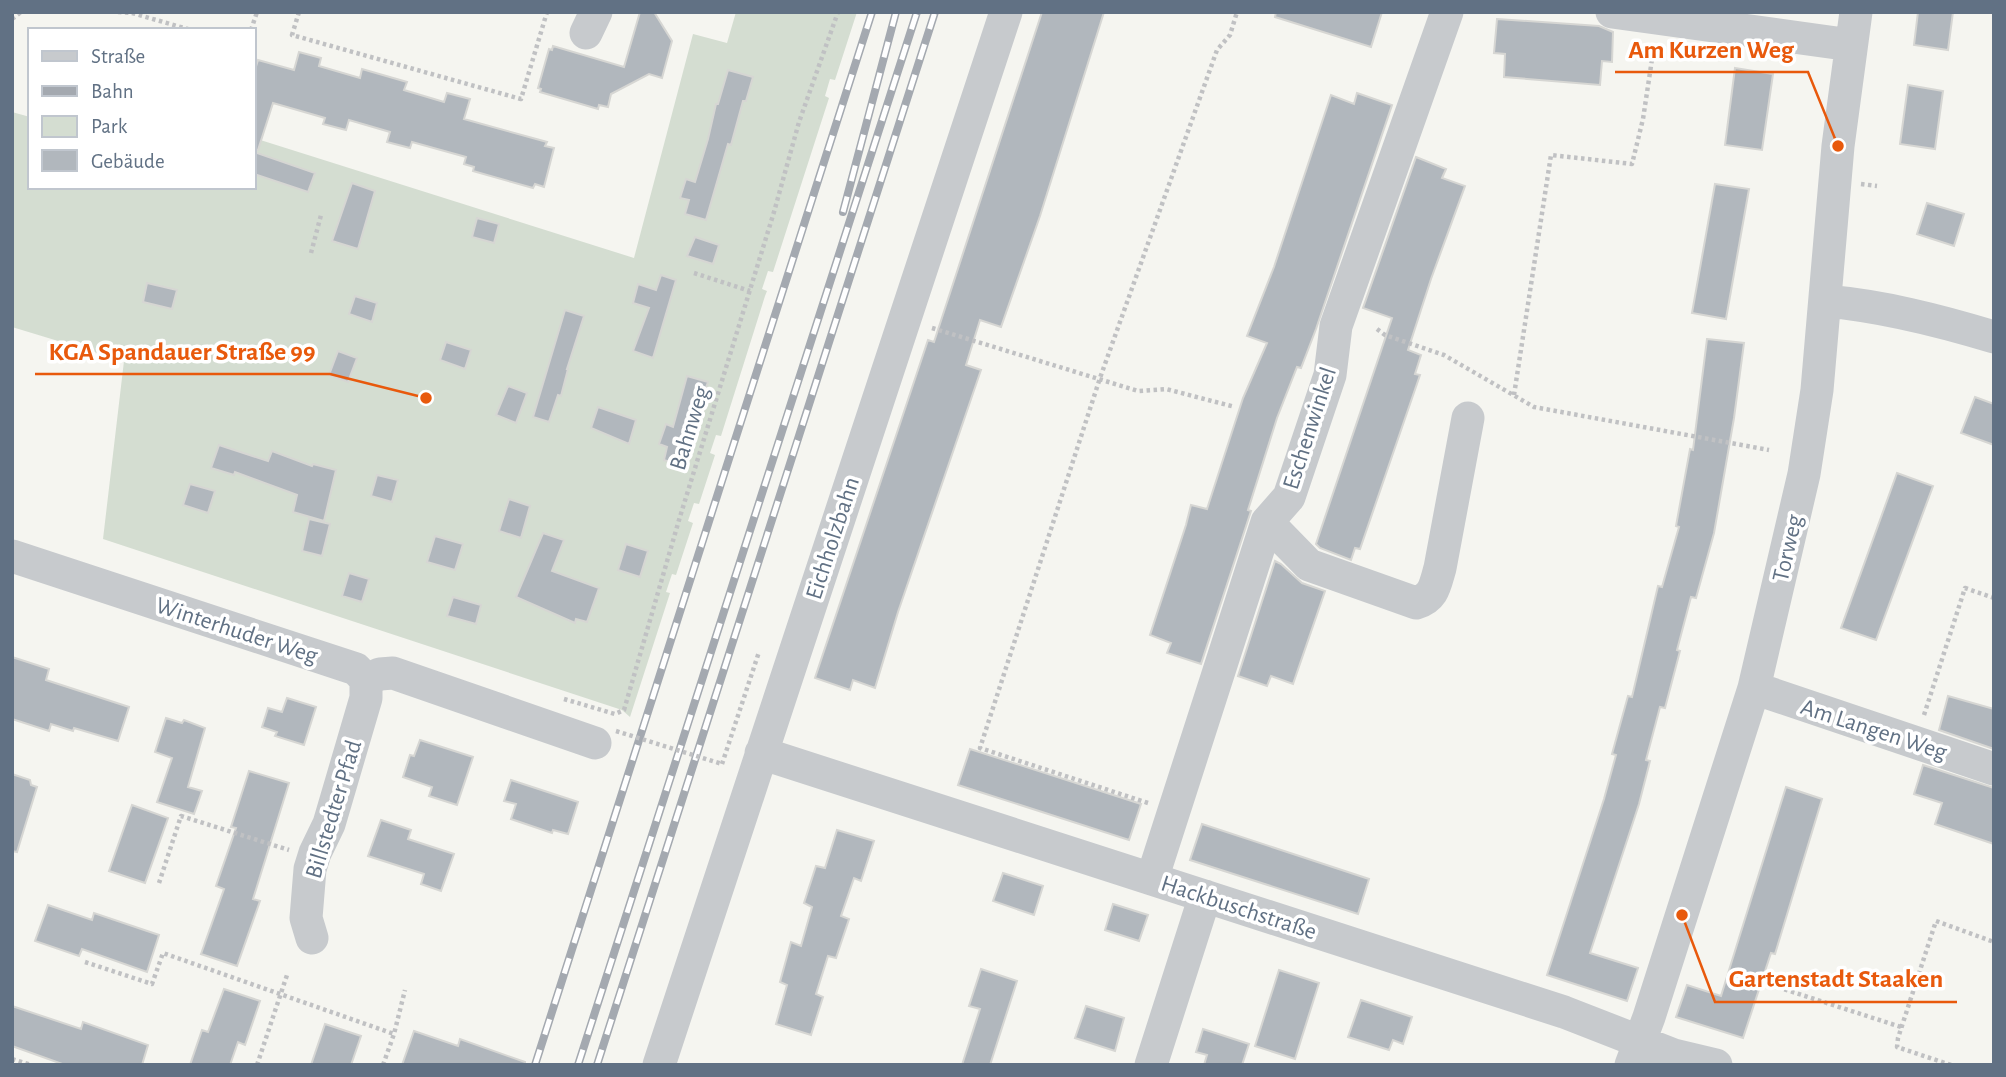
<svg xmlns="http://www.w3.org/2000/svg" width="2006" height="1077" viewBox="0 0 2006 1077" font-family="'Alegreya Sans',sans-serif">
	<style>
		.green { fill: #d4ddd1 }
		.building { fill: #b1b7bd; stroke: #d6d6d3; stroke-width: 2 }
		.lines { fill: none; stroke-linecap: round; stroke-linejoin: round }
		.path { stroke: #c0c1c3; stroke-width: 4.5; stroke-dasharray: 3.5 3.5; stroke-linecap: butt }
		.minor { stroke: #c7cacd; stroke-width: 33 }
		.rail-casing { stroke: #a4a9b0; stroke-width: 8 }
		.rail { stroke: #fff; stroke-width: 5; stroke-dasharray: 16; stroke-linecap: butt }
		.path-bridge { stroke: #c0c1c3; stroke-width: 4.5; stroke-dasharray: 3.5 3.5; stroke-linecap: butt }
		.labels { text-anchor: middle; stroke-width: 7; stroke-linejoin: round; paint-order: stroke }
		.street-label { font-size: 24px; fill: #617184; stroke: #fff }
		.leader { fill: none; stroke: #e8590c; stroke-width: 2.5 }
		.callout-dot { fill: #e8590c; stroke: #fff; stroke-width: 2.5 }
		.callout-label { font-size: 26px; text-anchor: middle; font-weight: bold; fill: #e8590c; stroke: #fff; stroke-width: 7; stroke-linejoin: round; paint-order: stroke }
	</style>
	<rect width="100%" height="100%" fill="#f5f5f0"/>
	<path class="green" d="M736,12H857L835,80L830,79L825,96L829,98L773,272L768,271L762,289L767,291L765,296L721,436L716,435L710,453L715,455L699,504L694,503L688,521L693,523L676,575L672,574L666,592L670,593L630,717L622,710L103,539L124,361L12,327V112L30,117V187H254V138L634,258L693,34L727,43Z"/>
	<path class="building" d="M640,12H654L672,41L662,78L649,74L611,94L608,107L599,105L598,109L540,92L541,89L538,88L549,49L552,50L553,46L624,67Z
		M1042,12H1104L1040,216L1001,327L980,320L966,365L981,370L898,612L875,688L853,680L850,690L815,678L928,340L934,342Z
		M1276,12H1382L1371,47L1275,17Z
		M1918,12H1953L1948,50L1914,45Z
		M1497,19L1599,26L1613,32L1612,62L1602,61L1600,85L1504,77L1505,54L1494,53Z
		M299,52L321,58L319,66L360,78L362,69L407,82L404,90L444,102L447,93L470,99L464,119L547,142L545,146L554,148L544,187L535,184L533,188L473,171L474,167L464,164L466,157L412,142L410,148L387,142L390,132L349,120L346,130L323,124L325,118L273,103L258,150H254V73L258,60L294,70Z
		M1735,68L1773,74L1762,150L1725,145Z
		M728,70L753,77L746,101H743L731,145L728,144L706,220L685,214L689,200L680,198L686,179L695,182L708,139L716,104H718Z
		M1908,85L1943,91L1935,149L1900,144Z
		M1357,93L1392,105L1316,329L1301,368L1297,367L1277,418L1248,510L1251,511L1250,514L1201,664L1167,653L1171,643L1150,635L1186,525L1191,505L1207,509L1243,398L1267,343L1247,336L1274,267L1331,95L1354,104Z
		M254,152L315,173L308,192L254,174Z
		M1416,157L1446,169L1442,178L1465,186L1431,279L1408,350L1421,355L1415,374L1420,375L1360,549L1355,548L1351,560L1320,548L1316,544L1392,318L1363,308Z
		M352,183L375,191L358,249L332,241Z
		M1715,184L1749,189L1726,319L1692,313Z
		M1927,203L1964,214L1954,246L1917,234Z
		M477,218L499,224L494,243L472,237Z
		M695,237L719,245L713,264L687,256Z
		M661,275L676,280L653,358L633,351L649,308L633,303L638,284L656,290Z
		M147,283L177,290L172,309L143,302Z
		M355,296L377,303L372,322L349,314Z
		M565,310L584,316L567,369H568L561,396L558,395L549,422L533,417Z
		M1707,339L1744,343L1734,418L1714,533L1696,598L1691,597L1677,650L1680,651L1665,708L1660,707L1646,760L1650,761L1639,804L1590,953L1638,968L1627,1001L1547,975L1604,799L1616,755L1612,754L1628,696L1632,697L1658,586L1662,587L1679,527L1676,526L1690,449L1693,450Z
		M446,342L471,350L465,369L440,360Z
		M338,351L357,358L348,382L329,375Z
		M687,376L708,382L679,465L664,460L667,447L659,444L666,424L673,427Z
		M508,386L527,393L516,423L496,415Z
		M1975,397L1994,404V445L1961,433Z
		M598,407L636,420L629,444L591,428Z
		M219,445L268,461L272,451L312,466L313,464L336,470L324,521L293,512L297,495L235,472L234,475L211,468Z
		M1897,473L1933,486L1876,640L1841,628Z
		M377,475L398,480L392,502L371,496Z
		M190,484L215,491L208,513L183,505Z
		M509,499L530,506L521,538L499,531Z
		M309,519L330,524L322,556L302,551Z
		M543,533L564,540L552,571L599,588L587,622L576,619L575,623L516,597Z
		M435,536L463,544L455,570L427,562Z
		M626,544L648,551L640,577L618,570Z
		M1275,561L1281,564L1302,583L1325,591L1293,684L1271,676L1267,686L1238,676Z
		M349,573L369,579L362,602L342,596Z
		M453,597L481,605L476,624L447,616Z
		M12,657L49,669L46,680L129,707L118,741L74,728L73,731L51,724L49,731L12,719Z
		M1948,696L1994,709V749L1939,730Z
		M287,698L316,707L304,745L275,736L277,732L262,727L268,708L282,712Z
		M166,718L182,723L184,720L205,728L188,787L202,791L194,814L157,802L172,758L155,752Z
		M420,740L473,757L457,805L429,796L432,787L403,777L410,755L414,756Z
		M970,749L1141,804L1129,840L958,785Z
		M1923,765L1994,788V844L1935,824L1942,803L1914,794Z
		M249,771L289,783L253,899L260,901L237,966L201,954L224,889L216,886L236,828L231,827Z
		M12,774L30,780L31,785L37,787L17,852L12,851Z
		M511,780L578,802L568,834L553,830L552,833L511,819L516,804L504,801Z
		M1786,787L1822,799L1775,954L1771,953L1743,1038L1676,1017L1687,985L1721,996Z
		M132,805L168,818L145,883L109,871Z
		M381,820L411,830L408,839L454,854L441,891L421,884L424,874L368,856Z
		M1202,824L1369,879L1358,914L1190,860Z
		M837,830L874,841L861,881L854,878L841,916L849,919L836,958L828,956L816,994L823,997L811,1035L776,1024L787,985L780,982L791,942L801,946L812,907L804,903L816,866L825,868Z
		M1003,873L1043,886L1034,915L993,901Z
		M1113,904L1148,915L1139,941L1105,930Z
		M48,905L92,920L94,913L159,935L147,972L82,949L79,956L35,941Z
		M981,969L1017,981L990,1065H962L980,1009L969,1006Z
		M1279,970L1319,983L1295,1059L1255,1046Z
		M224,989L260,1001L245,1045L238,1042L230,1065H190L202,1030L208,1032Z
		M1361,1000L1412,1017L1403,1044L1393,1040L1389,1050L1348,1037Z
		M12,1006L81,1029L83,1022L148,1045L142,1065H65L12,1046Z
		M1086,1006L1124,1018L1115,1051L1075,1038Z
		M325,1024L361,1036L351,1065H311Z
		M1203,1029L1249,1044L1242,1065H1204L1207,1055L1196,1052Z
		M414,1031L458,1046L460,1039L525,1062V1065H402Z"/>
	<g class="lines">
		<path class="path" d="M118,12L132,13L191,30
			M299,12L292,35L521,99L547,12
			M12,19L21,12
			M251,30L257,12
			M1861,184L1877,186
			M311,253L321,215
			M694,273L750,291
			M932,328L1138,391L1166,389L1235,407
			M1377,329L1385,335L1444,355L1534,407L1769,450
			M1514,395L1551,155L1632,164L1643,119L1654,46
			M564,699L615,714L624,710L679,520L774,212L799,122L838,12
			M1924,715L1965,588L1994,598
			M722,764L759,652
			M1148,803L980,748L1100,378L1217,50L1230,35L1237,12
			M159,883L181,816L289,850
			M85,962L152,984L163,953L394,1034
			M1771,985L1901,1027
			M12,1059L31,1065
			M257,1065L288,972
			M383,1065L394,1034L405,990
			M1951,1065L1897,1047L1898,1038L1936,921L1994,942"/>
		<path class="minor" d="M1612,12L1851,45
			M586,33L596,12
			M1825,301C1883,306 1938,320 1994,337
			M1267,522L1309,565L1416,603C1434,598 1435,585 1440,568L1468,418
			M12,556L356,669L366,680
			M366,680L380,674L393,673L595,743
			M1754,688L1994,769
			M761,753L1564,1012L1674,1055L1716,1065
			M1152,879L1267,522L1289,497L1330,375L1336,326L1447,12
			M312,938L306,918L310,869L315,853L329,824L366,698V680
			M659,1065L1006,12
			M1151,1065L1205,896
			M1631,1065L1649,1017L1754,688L1804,474L1817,390L1838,146L1856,12"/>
		<g class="rail-casing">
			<path id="rail" d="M843,212L896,12
				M535,1065L872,12
				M578,1065L917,12
				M597,1065L935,12"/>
		</g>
		<use href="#rail" class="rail"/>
		<path class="path-bridge" d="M616,731L722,764"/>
	</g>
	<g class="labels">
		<g class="street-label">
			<text transform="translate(689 428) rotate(-73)" y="8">Bahnweg</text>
			<text transform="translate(1309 428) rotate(-72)" y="8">Eschenwinkel</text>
			<text transform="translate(832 538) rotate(-72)" y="8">Eichholzbahn</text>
			<text transform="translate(1787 548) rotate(-77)" y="8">Torweg</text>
			<text transform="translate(237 630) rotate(18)" y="8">Winterhuder Weg</text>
			<text transform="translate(1874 729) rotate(18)" y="8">Am Langen Weg</text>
			<text transform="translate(333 809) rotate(-73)" y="8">Billstedter Pfad</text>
			<text transform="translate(1239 907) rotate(18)" y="8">Hackbuschstraße</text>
		</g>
	</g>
	<path class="leader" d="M1838 146L1808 72H1615M426 398L330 374H35M1682 915L1715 1002H1957"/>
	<g class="callout-dot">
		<circle cx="1838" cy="146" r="7"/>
		<circle cx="426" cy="398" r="7"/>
		<circle cx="1682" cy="915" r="7"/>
	</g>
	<g class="callout-label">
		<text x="1711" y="58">Am Kurzen Weg</text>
		<text x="182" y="360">KGA Spandauer Straße 99</text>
		<text x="1836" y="987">Gartenstadt Staaken</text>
	</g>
	<rect width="2006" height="1077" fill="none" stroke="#617184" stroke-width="28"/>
	<rect x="28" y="28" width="228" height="161" fill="#ffffff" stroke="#c0c6ce" stroke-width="2"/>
	<rect x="42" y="51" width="35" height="10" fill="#c7cacd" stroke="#c0c6ce" stroke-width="2"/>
	<text x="91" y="63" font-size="21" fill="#617184">Straße</text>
	<rect x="42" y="86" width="35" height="10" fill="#a4a9b0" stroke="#c0c6ce" stroke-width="2"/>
	<text x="91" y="98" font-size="21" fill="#617184">Bahn</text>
	<rect x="42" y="116" width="35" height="21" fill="#d4ddd1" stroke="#c0c6ce" stroke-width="2"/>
	<text x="91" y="133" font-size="21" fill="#617184">Park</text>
	<rect x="42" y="150" width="35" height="21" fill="#b1b7bd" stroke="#c0c6ce" stroke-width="2"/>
	<text x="91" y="168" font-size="21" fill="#617184">Gebäude</text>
</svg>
